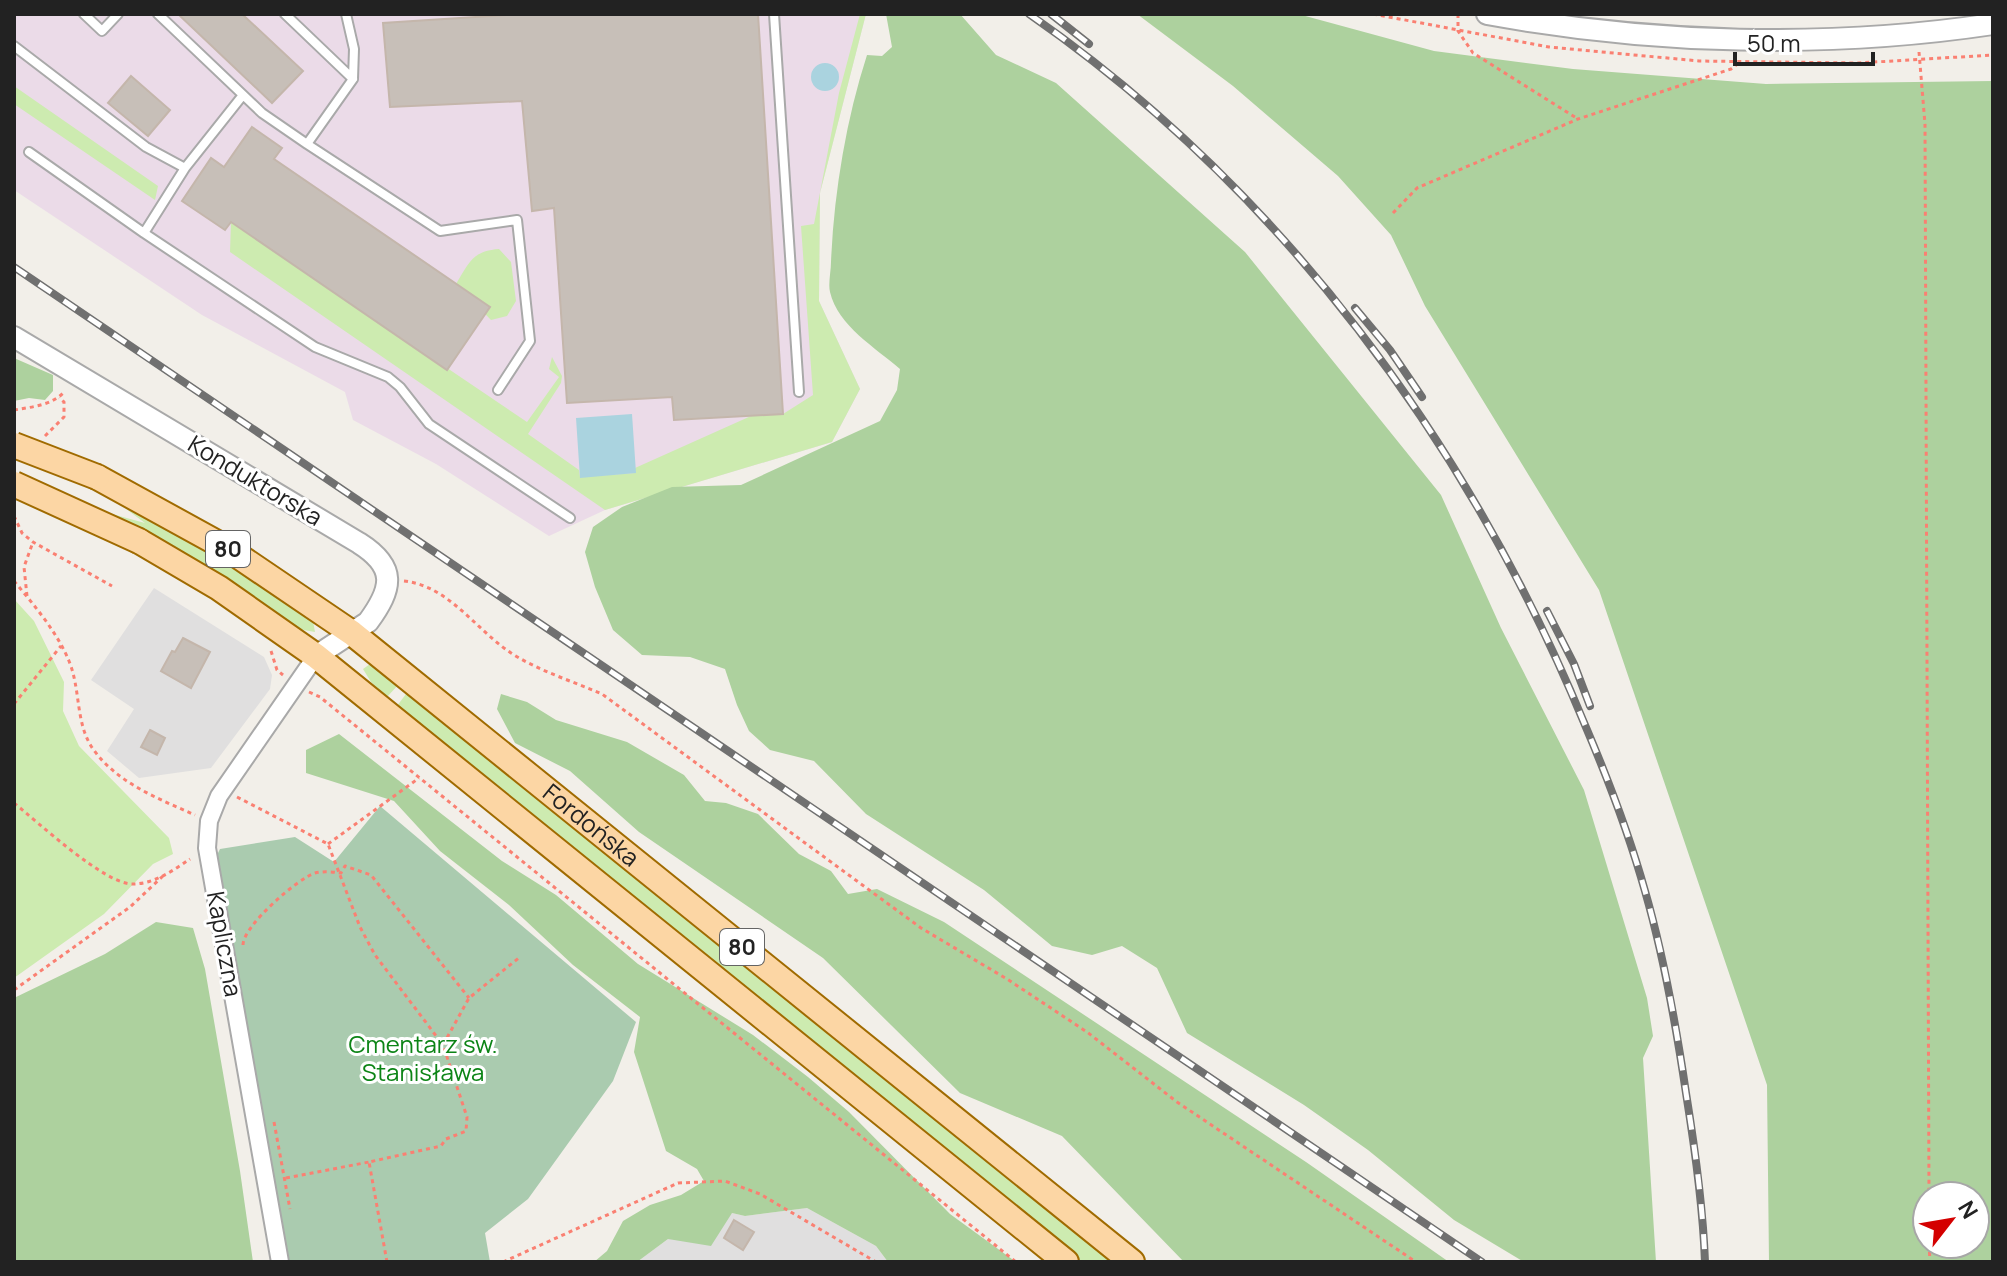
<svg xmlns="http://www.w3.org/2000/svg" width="2007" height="1276" viewBox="0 0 2007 1276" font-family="Manrope,sans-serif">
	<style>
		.residential { fill: #e0dfdf }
		.industrial { fill: #ebdbe8 }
		.grass { fill: #cdebb0 }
		.forest { fill: #add19e; fill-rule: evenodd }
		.cemetery { fill: #aacbaf }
		.water { fill: #aad3df }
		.building { fill: #c7bfb8; stroke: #c4b6ab; stroke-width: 2 }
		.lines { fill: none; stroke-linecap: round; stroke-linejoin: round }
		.service-casing { stroke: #a9a9a9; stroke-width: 12 }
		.minor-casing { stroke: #a9a9a9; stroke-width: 20 }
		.tertiary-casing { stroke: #a9a9a9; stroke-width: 24 }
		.primary-casing { stroke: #a06b00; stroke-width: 28 }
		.path { stroke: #fa8072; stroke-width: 3; stroke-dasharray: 4 4; stroke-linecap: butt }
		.service { stroke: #fff; stroke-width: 8 }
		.minor { stroke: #fff; stroke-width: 16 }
		.tertiary { stroke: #fff; stroke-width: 20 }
		.primary { stroke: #fcd6a4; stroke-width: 24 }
		.rail-casing { stroke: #707070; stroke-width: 8 }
		.rail { stroke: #fff; stroke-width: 5; stroke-dasharray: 15; stroke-linecap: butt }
		.primary-bridge-casing { stroke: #a06b00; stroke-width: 28; stroke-linecap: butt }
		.primary-bridge { stroke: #fcd6a4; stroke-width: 24 }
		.labels { text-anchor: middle; stroke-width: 6; stroke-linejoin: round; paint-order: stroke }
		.shield { fill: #fff; stroke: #646464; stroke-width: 2 }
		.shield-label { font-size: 22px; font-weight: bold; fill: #222 }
		.street-label { font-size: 24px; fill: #222; stroke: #fff }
		.park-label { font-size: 24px; fill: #0c8416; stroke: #fff }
	</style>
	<rect width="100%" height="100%" fill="#f2efe9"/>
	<path class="residential" d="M154,588L264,657L272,675L270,689L211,768L139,778L107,751L134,709L91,680Z
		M807,1208L876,1246L888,1262H637L668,1239L732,1213L745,1216Z"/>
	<path class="industrial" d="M14,14H866L820,193L819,301L860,389L832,442L605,510L549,536L436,464L353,420L345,392L202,315L14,190Z"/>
	<path class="grass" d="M860,14H866L820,193L819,301L860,389L832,442L605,510L230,252L231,222L527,422L559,377L549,369L552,357L562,376L561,383L528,434L579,470L580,477L635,473V468L751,416L783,414L813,395L801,226L814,224L839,93Z
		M14,86L158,186L155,200L14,104Z
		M499,249L511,262L516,301L507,316L491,320L456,284C469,263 472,251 499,249Z
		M114,500L215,552L313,621L315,632L298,629L179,551L112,514L145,523Z
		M14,599L34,621L64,682L63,711L79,746L169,838L173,854L153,864L104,914L14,978Z
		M370,664L399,684L387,697L371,682L363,669Z
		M409,690L1113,1262H1082L397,706Z"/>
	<path class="forest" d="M886,14H960L996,55L1056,83L1245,252L1441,495L1501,628L1584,790L1647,998L1653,1036L1643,1058L1656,1262H1524L1454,1220L1368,1150L1304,1105L1187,1033L1157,968L1122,946L1092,955L1052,946L984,890L866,814L814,761L770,750L749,731L737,705L725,669L690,657L642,655L613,630L595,587L585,552L593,527L622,507L672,487L741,485L880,421L897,390L900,369C876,348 838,326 830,292C828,284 831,271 831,262C834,193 846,120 867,55L882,56L892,47Z
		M1137,14H1298L1434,51L1573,69L1766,84L1993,81V1262H1769L1767,1085L1599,590L1425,306L1391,235L1338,176L1233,86ZM1975,1196V1244H1927V1196Z
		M14,358L53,375V391L45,400L29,398L14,401Z
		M501,694L527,702L556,720L627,742L684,775L705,801L726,803L758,814L799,854L831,871L848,894L877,889L944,922L1306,1162L1449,1262H1184L1062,1136L960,1093L823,958L639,832L570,771L515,743L497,709Z
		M339,734L502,861L556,895L638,964L753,1035L808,1077L849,1112L950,1214L1016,1262H888L876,1246L807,1208L745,1216L732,1213L711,1246L668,1239L637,1262H594L607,1251L623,1221L650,1205L681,1195L704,1181L697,1169L666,1151L634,1052L640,1017L573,965L509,905L440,851L394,801L306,773V750Z
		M156,922L193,928L205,969L240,1171L253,1262H14V998L105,954Z"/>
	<path class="cemetery" d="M380,806L636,1022L613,1081L528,1199L485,1233L490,1262H289L216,857L220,849L295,837L334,862Z"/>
	<path class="water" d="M811 77a14 14 0 1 1 28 0a14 14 0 1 1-28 0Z
		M632,414L636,473L580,478L576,418Z"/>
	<path class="building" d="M178,14H242L303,71L272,103Z
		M522,14H758L783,414L674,420L672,397L567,403L554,208L532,211L522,101L390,107L383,23Z
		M131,76L170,110L148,136L108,103Z
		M252,127L282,148L274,159L490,307L447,370L231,222L225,230L182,201L211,158L224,167Z
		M183,638L210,652L191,688L161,671L172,651L175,652Z
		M150,730L165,738L157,755L141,747Z
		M734,1220L754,1232L743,1250L724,1238Z"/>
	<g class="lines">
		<g class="service-casing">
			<path id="service" d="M84,14L102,31L118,14
				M158,14L262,113L307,144L353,79L354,49L346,14
				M285,14L353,79
				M774,14L799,392
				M14,46L146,147L185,168
				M243,95L185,168L144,233L315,347L388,377L400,387L429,424L570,518
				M307,144L440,231L517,220L530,341L498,390
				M29,152L144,233"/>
		</g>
		<g class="minor-casing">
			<path id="minor" d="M280,1262L207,848L209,821L219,796L316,656"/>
		</g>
		<g class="tertiary-casing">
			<path id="tertiary" d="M1487,14C1653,44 1826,49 1993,24
				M14,337L359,543C397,567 393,588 368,622L316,656"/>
		</g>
		<g class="primary-casing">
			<g id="primary">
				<path id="s1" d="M97,477L228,549L352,633L1132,1262"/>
				<path d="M139,541L219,588L316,656L1066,1262"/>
			</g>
		</g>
		<path class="path" d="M1373,14L1549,47L1699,61L1858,63L1993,55
			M1458,14V31L1473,53L1578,119
			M1919,52L1925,124L1929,1196
			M1393,213L1417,188L1578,119L1731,69L1740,62
			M14,410C32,407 53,405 65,391
			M45,436L64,417V402L59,398
			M14,516L22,533L33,542L112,586
			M14,581C34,605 57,632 69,661C81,690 75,723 93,749C117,783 159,799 195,815
			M404,581C449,586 475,629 511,653C539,671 572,681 602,694L921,928L1007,979L1087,1032L1177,1102L1416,1262
			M27,596L24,567L33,542
			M271,651L277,670L283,675
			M309,692L320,697L1016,1262
			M14,704L61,646
			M237,797L328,844L360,927L375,955L443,1045
			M14,803C38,822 105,885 133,884C154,884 174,870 190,859
			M328,844L419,778
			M243,945C243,926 297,879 315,873C323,871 333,872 341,873L345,866L371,875L469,998
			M14,990L130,907L163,876
			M274,1122L290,1209
			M286,1178L369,1162
			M1929,1244L1930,1262
			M387,1262L369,1162L441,1146L446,1139L466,1131L467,1117L443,1045L469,998L520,957
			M503,1262L678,1183L725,1181L760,1194L876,1262"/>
		<use href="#service" class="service"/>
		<use href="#minor" class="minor"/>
		<use href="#tertiary" class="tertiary"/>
		<use href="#primary" class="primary"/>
		<g class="rail-casing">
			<path id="rail" d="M1029,14C1281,189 1469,443 1585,725C1608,779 1629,834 1645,891C1664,957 1676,1025 1686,1093C1695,1149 1703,1206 1705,1262
				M1051,14L1089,44
				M14,267L1482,1262
				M1355,308L1390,350L1422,397
				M1547,611L1574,664L1590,706"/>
		</g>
		<use href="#rail" class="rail"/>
		<g class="primary-bridge-casing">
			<path id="primary-bridge" d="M14,445L97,477
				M14,484L139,541"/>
		</g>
		<use href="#primary-bridge" class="primary-bridge"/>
	</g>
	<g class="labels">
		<g class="shield">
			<rect x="206" y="531" width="44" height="36" rx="6"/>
			<rect x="720" y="929" width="44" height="36" rx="6"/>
		</g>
		<g class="shield-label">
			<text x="228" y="557">80</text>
			<text x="742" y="955">80</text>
		</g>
		<g class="street-label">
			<text transform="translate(255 481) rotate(31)" y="8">Konduktorska</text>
			<text dy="8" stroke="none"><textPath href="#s1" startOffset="606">Fordońska</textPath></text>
			<text transform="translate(224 944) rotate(80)" y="8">Kapliczna</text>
		</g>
		<g class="park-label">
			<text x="423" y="1053">Cmentarz św.<tspan x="423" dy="28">Stanisława</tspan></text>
		</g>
	</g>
	<rect width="2007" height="1276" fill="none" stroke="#222222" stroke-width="32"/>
	<g transform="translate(1951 1220) rotate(59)"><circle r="38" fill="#ffffff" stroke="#a7a7a7" stroke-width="2"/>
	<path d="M0-6L14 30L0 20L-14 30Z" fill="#d40000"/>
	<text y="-12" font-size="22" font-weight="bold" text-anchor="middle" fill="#222222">N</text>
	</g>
	<path d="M1735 52v12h138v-12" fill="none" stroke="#222222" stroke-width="4"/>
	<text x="1747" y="52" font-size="24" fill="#222222" stroke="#ffffff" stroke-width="6" paint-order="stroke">50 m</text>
</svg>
